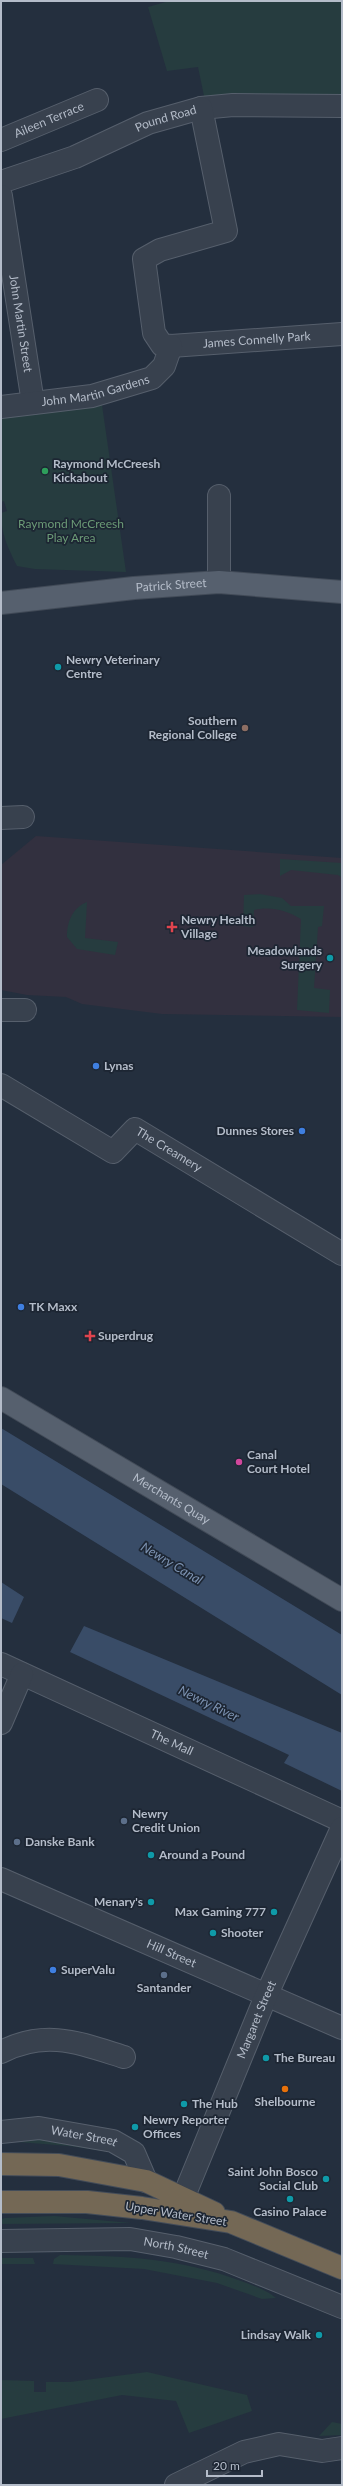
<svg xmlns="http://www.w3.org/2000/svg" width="343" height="2486" viewBox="0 0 343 2486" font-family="Lato,sans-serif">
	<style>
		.medical { fill: #32303f }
		.green { fill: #263c3f }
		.water { fill: #394c67 }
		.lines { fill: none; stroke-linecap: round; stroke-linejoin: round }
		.minor-casing { stroke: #565f6c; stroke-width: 24 }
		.major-casing { stroke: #414a57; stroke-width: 24 }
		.highway-casing { stroke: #434c59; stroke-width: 24 }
		.minor { stroke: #38414e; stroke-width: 22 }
		.major { stroke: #56606e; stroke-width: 22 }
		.highway { stroke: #746855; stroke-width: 22 }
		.leisure-dot { fill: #2e9e5b; stroke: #1d2633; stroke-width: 1.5 }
		.culture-dot { fill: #0f9aa8; stroke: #1d2633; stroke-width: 1.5 }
		.education-dot { fill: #8d6e63; stroke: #1d2633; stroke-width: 1.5 }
		.health-dot { fill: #e0444e; stroke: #1d2633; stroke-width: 1.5 }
		.shop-dot { fill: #3f7fe0; stroke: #1d2633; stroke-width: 1.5 }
		.hotel-dot { fill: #d1479c; stroke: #1d2633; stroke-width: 1.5 }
		.service-dot { fill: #5c6f8a; stroke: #1d2633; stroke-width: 1.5 }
		.food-dot { fill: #e8710a; stroke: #1d2633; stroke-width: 1.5 }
		.labels { text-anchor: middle; stroke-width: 3.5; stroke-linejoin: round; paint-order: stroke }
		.street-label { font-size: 12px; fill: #b4bcc9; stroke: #1d2633 }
		.poi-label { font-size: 12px; font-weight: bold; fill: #b4bcc9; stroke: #1d2633; text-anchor: start }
		.park-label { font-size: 12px; fill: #6b9a76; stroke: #1d2633 }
		.water-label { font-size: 13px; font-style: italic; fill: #7c92b1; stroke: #1d2633 }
	</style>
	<rect width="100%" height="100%" fill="#242f3e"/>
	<path class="medical" d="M36,836L342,858V1017L162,1014L82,1004L66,997L27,995L1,990V865Z"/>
	<path class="green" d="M169,1H342V100L286,101L204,96L198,67L167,71L148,7Z
		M102,405L126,572L35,569L17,566C8,548 1,534 1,513L7,511L4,501L1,502V418Z
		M280,859L342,863V878L338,875L291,870L280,876Z
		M260,894L282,898L291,906H324L322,926L318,927L314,988L330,990L329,1013L297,1010L301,919C286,910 270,906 254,910L253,927L243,926L244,895Z
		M87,902L85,938L118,942L115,955L77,949L67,937C67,922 72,908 87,902Z
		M39,2138H59L123,2154L69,2146L5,2141Z
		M54,2216L131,2223L1,2224V2219L5,2218Z
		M60,2255C124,2256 180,2258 241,2281C254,2286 265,2289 276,2298L262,2299L217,2283L144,2269L53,2264L54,2259Z
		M1,2258H33L35,2264H1Z
		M147,2372L247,2395L252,2411L189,2433L176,2401L122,2395L1,2419V2380L34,2381V2392H46V2382H70Z
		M332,2422L342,2424V2435L319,2436Z"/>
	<path class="water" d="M1,1428L342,1635V1695L1,1484Z
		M1,1582L24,1597L12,1623L1,1618Z
		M84,1626L342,1733V1791L284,1763L289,1755L70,1652Z"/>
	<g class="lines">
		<g class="minor-casing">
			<g id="minor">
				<path id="s1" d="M1,140L97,100"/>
				<path id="s2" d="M1,182L75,157L148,123L201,108L233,105L342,106"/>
				<path id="s3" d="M1,196L33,403"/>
				<path id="s4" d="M171,346L342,334"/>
				<path id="s5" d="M1,407L92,396L152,378L164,366L171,346L162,345L154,333L144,259L160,250L226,231L201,108"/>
				<path d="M219,496V582"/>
				<path d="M1,818L23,817"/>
				<path d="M1,1010H25"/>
				<path id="s6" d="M1,1085L113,1152L135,1129L342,1254"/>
				<path id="s7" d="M1,1664L342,1821"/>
				<path d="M1,1723L22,1674"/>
				<path id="s8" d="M1,1879L342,2028"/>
				<path d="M1,2052C46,2029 79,2043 124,2057"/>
				<path id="s9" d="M1,2132L39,2128L113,2141L134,2153L146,2181"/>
				<path id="s10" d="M177,2213L266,1996L342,1828"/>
				<path id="s11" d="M1,2241L130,2239L176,2247L224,2259L342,2307"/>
				<path d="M176,2485L244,2452L279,2444L322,2451L342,2448"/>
			</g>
		</g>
		<g class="major-casing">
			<g id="major">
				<path id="s12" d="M1,603L134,588L219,582L342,592"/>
				<path id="s13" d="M1,1398L342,1600"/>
			</g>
		</g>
		<g class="highway-casing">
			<path id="highway" d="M1,2164L59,2165L146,2181L214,2213
				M1,2202H87L142,2208L231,2222L342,2268"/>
		</g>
		<use href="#minor" class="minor"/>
		<use href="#major" class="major"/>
		<use href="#highway" class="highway"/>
	</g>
	<circle class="leisure-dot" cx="45" cy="471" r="4"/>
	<g class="culture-dot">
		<circle cx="58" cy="667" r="4"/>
		<circle cx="330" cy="958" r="4"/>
		<circle cx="151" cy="1855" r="4"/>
		<circle cx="151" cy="1902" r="4"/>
		<circle cx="274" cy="1912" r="4"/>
		<circle cx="213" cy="1933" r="4"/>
		<circle cx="266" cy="2058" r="4"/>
		<circle cx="184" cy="2104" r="4"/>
		<circle cx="135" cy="2127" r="4"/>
		<circle cx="326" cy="2179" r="4"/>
		<circle cx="290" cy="2199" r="4"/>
		<circle cx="319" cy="2335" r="4"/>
	</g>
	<circle class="education-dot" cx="245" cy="728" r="4"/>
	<g class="health-dot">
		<path d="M170 921h4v4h4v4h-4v4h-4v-4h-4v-4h4z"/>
		<path d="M88 1330h4v4h4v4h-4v4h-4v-4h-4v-4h4z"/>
	</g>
	<g class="shop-dot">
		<circle cx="96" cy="1066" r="4"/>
		<circle cx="302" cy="1131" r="4"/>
		<circle cx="21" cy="1307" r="4"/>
		<circle cx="53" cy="1970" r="4"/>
	</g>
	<circle class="hotel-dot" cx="239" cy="1462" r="4"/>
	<g class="service-dot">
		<circle cx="124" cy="1821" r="4"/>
		<circle cx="17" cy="1842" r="4"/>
		<circle cx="164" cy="1975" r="4"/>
	</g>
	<circle class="food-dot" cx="285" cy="2089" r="4"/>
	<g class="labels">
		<g class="street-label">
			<text dy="4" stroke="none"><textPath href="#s2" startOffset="177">Pound Road</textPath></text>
			<text dy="4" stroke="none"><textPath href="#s1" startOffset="52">Aileen Terrace</textPath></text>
			<text dy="4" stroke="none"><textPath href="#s3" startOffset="129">John Martin Street</textPath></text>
			<text dy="4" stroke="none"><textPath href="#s4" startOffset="86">James Connelly Park</textPath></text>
			<text dy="4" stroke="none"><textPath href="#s5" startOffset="96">John Martin Gardens</textPath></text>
			<text dy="4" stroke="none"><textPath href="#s12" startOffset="171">Patrick Street</textPath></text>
			<text dy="4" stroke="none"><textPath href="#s6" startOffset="202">The Creamery</textPath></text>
			<text dy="4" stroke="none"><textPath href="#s13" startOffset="198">Merchants Quay</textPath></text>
			<text dy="4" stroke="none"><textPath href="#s7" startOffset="188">The Mall</textPath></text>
			<text dy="4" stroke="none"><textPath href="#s8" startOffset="186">Hill Street</textPath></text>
			<text dy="4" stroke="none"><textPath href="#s10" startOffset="209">Margaret Street</textPath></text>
			<text dy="4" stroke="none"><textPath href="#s9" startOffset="84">Water Street</textPath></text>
			<text transform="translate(176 2214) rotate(9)" y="4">Upper Water Street</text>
			<text dy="4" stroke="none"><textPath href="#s11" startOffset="176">North Street</textPath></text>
		</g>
		<g class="poi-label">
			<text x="53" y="468">Raymond McCreesh<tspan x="53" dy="14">Kickabout</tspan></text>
			<text x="66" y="664">Newry Veterinary<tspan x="66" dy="14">Centre</tspan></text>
			<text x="237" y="725" text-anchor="end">Southern<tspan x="237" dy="14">Regional College</tspan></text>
			<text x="181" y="924">Newry Health<tspan x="181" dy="14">Village</tspan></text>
			<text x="322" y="955" text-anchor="end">Meadowlands<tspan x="322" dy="14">Surgery</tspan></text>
			<text x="104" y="1070">Lynas</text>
			<text x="294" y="1135" text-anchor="end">Dunnes Stores</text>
			<text x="29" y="1311">TK Maxx</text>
			<text x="98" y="1340">Superdrug</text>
			<text x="247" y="1459">Canal<tspan x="247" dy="14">Court Hotel</tspan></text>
			<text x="132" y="1818">Newry<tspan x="132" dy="14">Credit Union</tspan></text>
			<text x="25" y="1846">Danske Bank</text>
			<text x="159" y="1859">Around a Pound</text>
			<text x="143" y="1906" text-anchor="end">Menary's</text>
			<text x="266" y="1916" text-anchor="end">Max Gaming 777</text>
			<text x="221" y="1937">Shooter</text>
			<text x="61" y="1974">SuperValu</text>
			<text x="164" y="1992" text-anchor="middle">Santander</text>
			<text x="274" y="2062">The Bureau</text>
			<text x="285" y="2106" text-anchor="middle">Shelbourne</text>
			<text x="192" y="2108">The Hub</text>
			<text x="143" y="2124">Newry Reporter<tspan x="143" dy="14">Offices</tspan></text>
			<text x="318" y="2176" text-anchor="end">Saint John Bosco<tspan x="318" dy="14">Social Club</tspan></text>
			<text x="290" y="2216" text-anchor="middle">Casino Palace</text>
			<text x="311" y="2339" text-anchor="end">Lindsay Walk</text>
		</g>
		<g class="park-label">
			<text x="71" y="528">Raymond McCreesh<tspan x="71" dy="14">Play Area</tspan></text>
		</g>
		<g class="water-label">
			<text transform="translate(172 1563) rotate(31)" y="5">Newry Canal</text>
			<text transform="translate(209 1703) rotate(26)" y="5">Newry River</text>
		</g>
	</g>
	<rect width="343" height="2486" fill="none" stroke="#b4bcc9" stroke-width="4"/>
	<path d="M207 2470v6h55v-6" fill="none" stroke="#b4bcc9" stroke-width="2"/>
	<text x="213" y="2470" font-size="12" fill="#b4bcc9" stroke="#1d2633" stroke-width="3" paint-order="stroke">20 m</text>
</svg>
